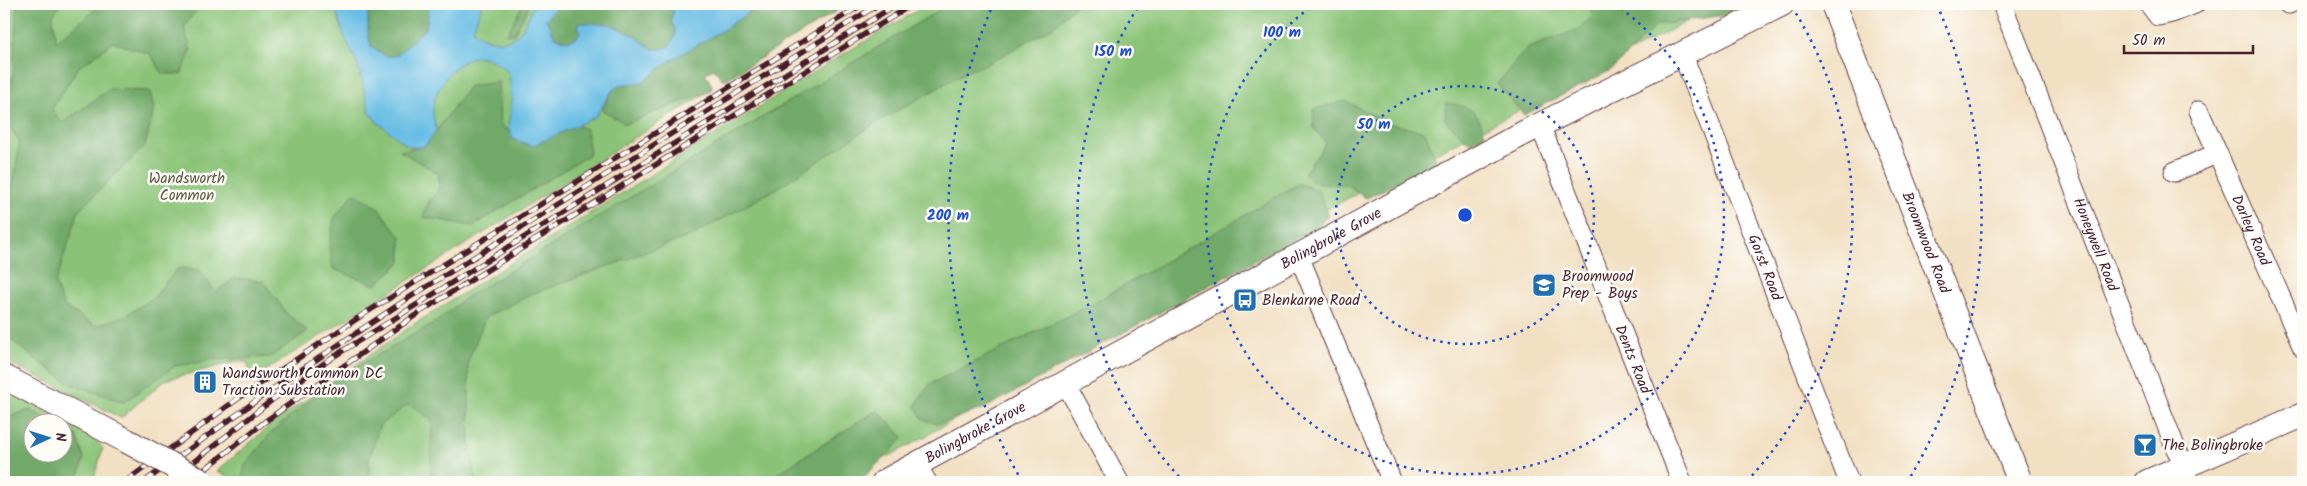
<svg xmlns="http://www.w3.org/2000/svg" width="2307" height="486" viewBox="0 0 2307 486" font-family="Kalam,sans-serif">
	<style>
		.green { fill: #8ac377; stroke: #6a7151; fill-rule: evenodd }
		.forest { fill: #6fa968; stroke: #5c644a }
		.water { fill: #69bee5; stroke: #5a6e88 }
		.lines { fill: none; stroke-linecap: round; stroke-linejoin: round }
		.minor-casing { stroke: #633c42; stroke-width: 21 }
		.major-casing { stroke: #633c42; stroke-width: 26 }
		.minor { stroke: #fff; stroke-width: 19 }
		.major { stroke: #fff; stroke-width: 24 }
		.rail-casing { stroke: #4a1f2b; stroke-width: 5.5 }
		.rail { stroke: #fdfcf7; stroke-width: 4; stroke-dasharray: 11; stroke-linecap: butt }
		.major-bridge-casing { stroke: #633c42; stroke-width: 26; stroke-linecap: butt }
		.major-bridge { stroke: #fff; stroke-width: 24 }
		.ring { fill: none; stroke: #1d4ed8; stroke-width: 2.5; stroke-dasharray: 2.5 5 }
		.labels { text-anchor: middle; stroke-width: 5; stroke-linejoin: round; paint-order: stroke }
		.park-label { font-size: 15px; fill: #605846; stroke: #fdfcf7 }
		.street-label { font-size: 15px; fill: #4a1f2b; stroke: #fdfcf7 }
		.poi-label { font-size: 15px; fill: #4a1f2b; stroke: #fdfcf7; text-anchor: start }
		.centre { fill: #1d4ed8; stroke: #fdfcf7; stroke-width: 2.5 }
		.ring-label { font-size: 15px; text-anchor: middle; font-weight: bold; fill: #1d4ed8; stroke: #fdfcf7; stroke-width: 5; stroke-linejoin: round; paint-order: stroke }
	</style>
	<rect width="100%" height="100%" fill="#fdfcf7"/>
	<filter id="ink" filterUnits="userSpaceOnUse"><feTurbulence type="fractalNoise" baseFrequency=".02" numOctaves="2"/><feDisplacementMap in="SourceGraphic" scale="10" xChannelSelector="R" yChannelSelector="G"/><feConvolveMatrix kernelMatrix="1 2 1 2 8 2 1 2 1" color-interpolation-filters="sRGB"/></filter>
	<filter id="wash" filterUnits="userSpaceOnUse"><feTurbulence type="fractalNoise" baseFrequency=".0096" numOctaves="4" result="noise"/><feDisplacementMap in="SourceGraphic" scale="20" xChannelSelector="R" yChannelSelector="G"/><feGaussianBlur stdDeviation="1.12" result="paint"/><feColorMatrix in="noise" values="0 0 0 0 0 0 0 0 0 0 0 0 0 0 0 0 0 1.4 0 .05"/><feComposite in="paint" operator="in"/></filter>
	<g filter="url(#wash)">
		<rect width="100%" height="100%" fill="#f2e0c3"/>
		<path class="green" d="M4,4H848L727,79H722L714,68L705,73L712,86L711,90L252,379L247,362L231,363L165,380L121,418L4,360Z
			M928,4H1720L1522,109L1296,225L910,445L840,482H239L217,471L274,422L414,324L840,56Z
			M17,396L91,435L103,448L93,482H4V402ZM32,424H62V454H32Z"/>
		<path class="forest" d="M17,4H61L53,15L56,42L102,4H201L184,27L191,51L181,74H163L150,54L113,42L78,68L52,109L62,123L110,89L150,91L154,110L145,146L79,210L55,284L64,306L95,326L128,314L153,298L178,268L199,270L216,292L235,278L263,281L287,314L308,331L270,357L214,360L175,366L124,402L68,383L4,335V264L6,253L4,252V203L11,197L20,142L4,119V93L13,76Z
			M374,4H427L428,15L426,28L397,55L387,57L371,46L368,34V9Z
			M523,4H530L514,34H507Z
			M560,4H696L674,8L671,21L675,29V37L670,45L663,49H652L635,36L578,24L580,32L577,37L568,41L555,37L546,19Z
			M761,4H848L727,79L721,78L714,68L705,74L712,86L711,90L626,124L602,110L612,91L620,85L643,82L671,60L723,30Z
			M949,4H1077L1053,27L989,63L968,71L879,121L776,189L693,235L532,294L486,317L468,362L470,444L476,482H430L432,420L409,404L380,425L369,460V482H241L245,465L271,433L332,381L436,322L465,298Z
			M1589,4H1745L1725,15L1657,25L1611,70L1524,115L1497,84L1526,49L1578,29L1592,17Z
			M498,82L500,122L503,128L530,139L566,121L586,129L590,154L473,226L423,217L429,201L440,187L438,173L400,151L425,146L469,86Z
			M1346,101L1388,123L1425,132L1438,164L1366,198L1348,185L1318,184L1304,174L1326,143L1313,127L1314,109Z
			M1446,103C1471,106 1478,111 1485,135L1470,143L1445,120Z
			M1298,184L1318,190L1328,215L1319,226L983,409L937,424L923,419L915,406L930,384L1094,303Z
			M354,193L378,208L401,237V262L376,285L333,269L329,246L334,218Z
			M30,410L55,423L32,424V454H62L63,428L76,435L84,458L77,482H4V418Z
			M877,410L904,438L862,479L855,482H764Z"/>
		<path class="water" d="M334,4H374L368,10V34L371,46L387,57L397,55L426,28L428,15L427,4H482L473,30C481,37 488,40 498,41C521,43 526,21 534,4H560L546,19L555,37L568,41L577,37L580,32L578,23L609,24L635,36L652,49H663L670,45L675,37V29L671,21L674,8L696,4H761L723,30L671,60L643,82L620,85L612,91L595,117L532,146L513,139L508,127L512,100L509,73C501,66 494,59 483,57C458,53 432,90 433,112C433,119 436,124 436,131L425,146C418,148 412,148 405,144L376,121L370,113L358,66L344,35Z"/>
	</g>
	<g filter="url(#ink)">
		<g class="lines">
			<g class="minor-casing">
				<g id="minor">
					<path id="s1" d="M2002,4L2176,449L2186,467L2184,470L2189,482"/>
					<path d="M2149,4L2158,16L2172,13L2195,4"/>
					<path d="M2288,4H2289"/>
					<path id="s2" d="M1682,53L1849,482"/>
					<path id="s3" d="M2199,111L2303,348"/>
					<path id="s4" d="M1540,125L1682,482"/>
					<path d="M2174,172L2218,153"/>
					<path d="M1299,256L1392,482"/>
					<path d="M1066,384L1119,482"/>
					<path d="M917,465L927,482"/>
				</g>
			</g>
			<g class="major-casing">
				<g id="major">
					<path id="s5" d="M1833,4L2020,482"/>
					<path d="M4,377L127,441"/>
					<path id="s6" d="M884,482L1522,134L1782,4"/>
					<path d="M2147,482L2303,415"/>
				</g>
			</g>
			<use href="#minor" class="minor"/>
			<use href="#major" class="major"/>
			<g class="rail-casing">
				<path id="rail" d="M125,482L236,400L364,314L863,4
					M144,482L268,392L407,299L879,4
					M168,482L272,400L333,357L897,4
					M189,482L267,420L420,312L913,4"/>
			</g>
			<use href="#rail" class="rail"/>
			<g class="major-bridge-casing">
				<path id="major-bridge" d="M127,441L203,482"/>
			</g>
			<use href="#major-bridge" class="major-bridge"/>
		</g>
	</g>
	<g class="ring">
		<circle cx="1465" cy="215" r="129"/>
		<path d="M1615 4A259 259 0 1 1 1315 4"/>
		<path d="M1184 482A388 388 0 0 1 1138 7M1792 7A388 388 0 0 1 1746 482"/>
		<path d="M1022 481A517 517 0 0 1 993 5M1937 5A517 517 0 0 1 1908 481"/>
	</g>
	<defs>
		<g id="school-square" transform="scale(1.25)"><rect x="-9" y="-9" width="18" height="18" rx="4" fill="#1f6fb2" stroke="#fdfcf7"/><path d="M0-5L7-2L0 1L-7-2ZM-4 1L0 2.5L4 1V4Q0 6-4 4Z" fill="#fff"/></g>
		<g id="bus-square" transform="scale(1.25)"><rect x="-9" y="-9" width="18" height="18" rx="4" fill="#1f6fb2" stroke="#fdfcf7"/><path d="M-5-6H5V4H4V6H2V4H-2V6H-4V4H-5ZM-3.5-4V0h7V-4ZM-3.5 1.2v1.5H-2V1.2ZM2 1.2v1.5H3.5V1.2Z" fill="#fff"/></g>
		<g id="building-square" transform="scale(1.25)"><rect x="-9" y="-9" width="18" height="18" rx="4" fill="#1f6fb2" stroke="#fdfcf7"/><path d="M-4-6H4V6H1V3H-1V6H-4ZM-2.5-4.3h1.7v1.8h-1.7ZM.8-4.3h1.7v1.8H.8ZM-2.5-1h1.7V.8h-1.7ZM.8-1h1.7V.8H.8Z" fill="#fff"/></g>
		<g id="bar-square" transform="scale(1.25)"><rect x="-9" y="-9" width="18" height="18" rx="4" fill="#1f6fb2" stroke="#fdfcf7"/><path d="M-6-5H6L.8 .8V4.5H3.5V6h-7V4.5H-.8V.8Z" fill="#fff"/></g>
	</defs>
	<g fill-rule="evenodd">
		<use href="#school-square" x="1544" y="285"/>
		<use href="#bus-square" x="1245" y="300"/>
		<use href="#building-square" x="205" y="382"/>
		<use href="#bar-square" x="2145" y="445"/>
	</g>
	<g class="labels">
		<g class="park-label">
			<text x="187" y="183">Wandsworth<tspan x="187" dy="17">Common</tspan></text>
		</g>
		<g class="street-label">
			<text dy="5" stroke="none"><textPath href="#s3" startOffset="130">Darley Road</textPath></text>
			<text dy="5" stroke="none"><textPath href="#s6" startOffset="509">Bolingbroke Grove</textPath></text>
			<text dy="5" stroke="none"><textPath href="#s5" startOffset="256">Broomwood Road</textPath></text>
			<text dy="5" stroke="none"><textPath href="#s1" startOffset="258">Honeywell Road</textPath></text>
			<text dy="5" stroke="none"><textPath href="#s2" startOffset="230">Gorst Road</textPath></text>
			<text dy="5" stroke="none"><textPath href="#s4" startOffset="252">Dents Road</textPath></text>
			<text dy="5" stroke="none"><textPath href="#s6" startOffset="104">Bolingbroke Grove</textPath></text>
		</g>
		<g class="poi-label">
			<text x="1562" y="281">Broomwood<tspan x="1562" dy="17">Prep - Boys</tspan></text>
			<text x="1262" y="305">Blenkarne Road</text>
			<text x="222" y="378">Wandsworth Common DC<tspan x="222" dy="17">Traction Substation</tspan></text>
			<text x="2162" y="450">The Bolingbroke</text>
		</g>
	</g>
	<circle cx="1465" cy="215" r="8" class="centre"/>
	<g class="ring-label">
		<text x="1282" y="37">100 m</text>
		<text x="1113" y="56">150 m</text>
		<text x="1374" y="129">50 m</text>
		<text x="948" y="220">200 m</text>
	</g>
	<rect width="2307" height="486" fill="none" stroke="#fdfcf7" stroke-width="20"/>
	<g transform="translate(48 438) rotate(86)"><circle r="24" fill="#fdfcf7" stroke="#b5a4a5"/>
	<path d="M0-4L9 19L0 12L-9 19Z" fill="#1f6fb2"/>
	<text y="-8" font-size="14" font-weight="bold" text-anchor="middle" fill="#4a1f2b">N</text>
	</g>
	<path d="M2124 45v8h129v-8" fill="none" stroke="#4a1f2b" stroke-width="2.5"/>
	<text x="2132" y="45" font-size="15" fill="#4a1f2b" stroke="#fdfcf7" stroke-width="4" paint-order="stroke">50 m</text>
</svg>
